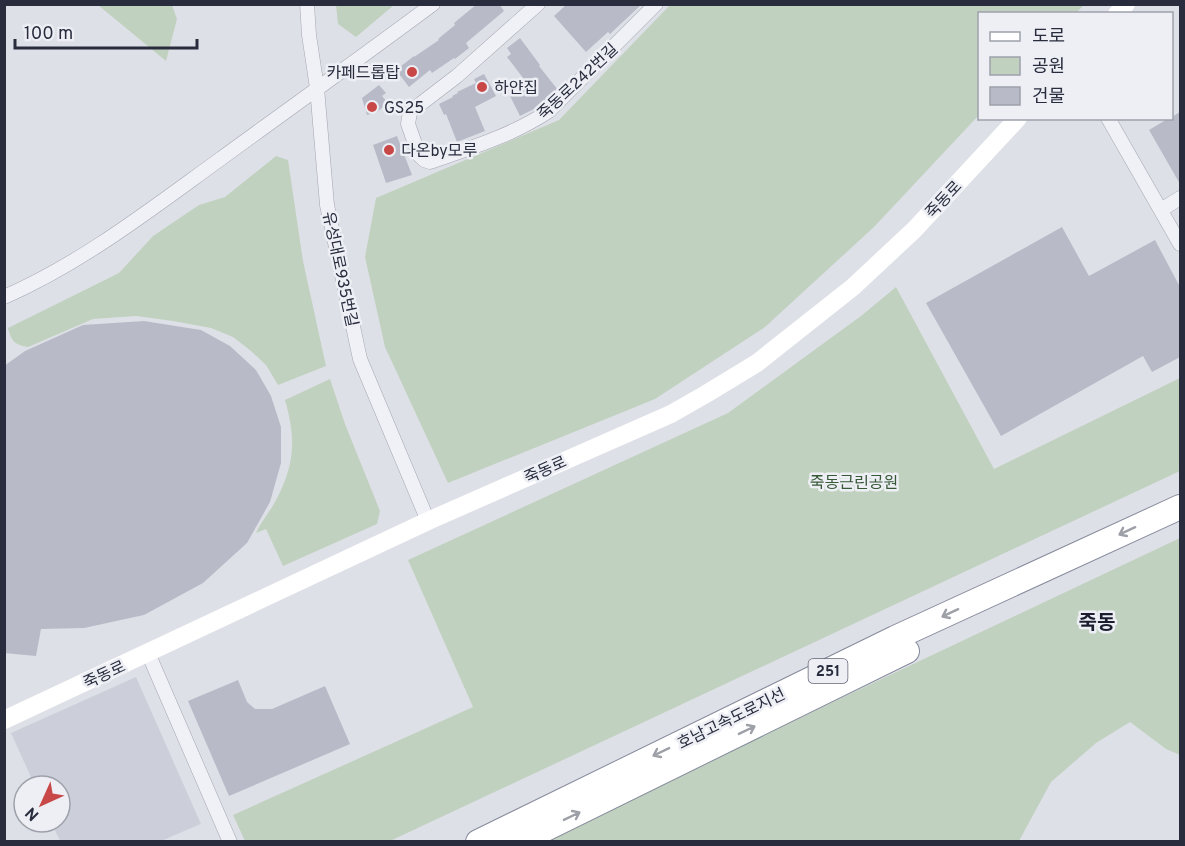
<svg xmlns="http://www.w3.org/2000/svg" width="1185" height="846" viewBox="0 0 1185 846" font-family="Overpass,'Noto Sans KR',sans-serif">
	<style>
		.built { fill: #cccfd9 }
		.green { fill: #c1d1bf }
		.building { fill: #b8bbc7 }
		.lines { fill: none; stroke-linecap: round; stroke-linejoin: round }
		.street-casing { stroke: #a4a6b1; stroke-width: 15 }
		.highway-casing { stroke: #868b9d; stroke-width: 26 }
		.street { stroke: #f0f1f6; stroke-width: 14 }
		.secondary { stroke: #fff; stroke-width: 18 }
		.highway { stroke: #fff; stroke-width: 24 }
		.oneway { stroke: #9ea0a8 }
		.poi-dot { fill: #c84847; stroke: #edeff5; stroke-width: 2 }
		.labels { text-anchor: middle; stroke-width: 5; stroke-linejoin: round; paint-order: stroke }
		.shield { fill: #edeff5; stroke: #636674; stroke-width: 1.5 }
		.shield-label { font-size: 15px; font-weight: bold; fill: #282c3d }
		.poi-label { font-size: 16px; fill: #282c3d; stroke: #edeff5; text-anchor: start }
		.street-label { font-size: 16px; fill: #282c3d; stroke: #edeff5 }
		.park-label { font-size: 16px; fill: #375836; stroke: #edeff5 }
		.quarter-label { font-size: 20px; font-weight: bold; fill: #1a1e2e; stroke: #edeff5 }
	</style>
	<rect width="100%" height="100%" fill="#dee0e7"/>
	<path class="built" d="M136,677L201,824L161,841H60L51,822H60V786H35L11,733Z"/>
	<path class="green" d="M98,5H172L177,19L166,61Z
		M336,5V4L394,5L356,37L338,24Z
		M670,5H1084L1076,13L980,14L979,115L874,227L765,327L655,399L448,483L385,347L365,257L376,198L559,120Z
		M276,156L288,160L303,261L326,366L278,385L266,365L251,351L233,337L211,328L173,321L136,316L93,319L28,347C15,345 11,341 8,328L119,273L153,236L199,205L225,197Z
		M896,287L994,469L1180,378V471L390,841H245L233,815L473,707L408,560L728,413L861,316Z
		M330,379L345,424L380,511L377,524L283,566L266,529L256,533C261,521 270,512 276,500C295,465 296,438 285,400Z
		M1180,538V755L1166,749L1130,722L1096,743L1051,782L1019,841L537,842Z"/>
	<path class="building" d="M477,4H499L504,11L466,43L469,48L455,59L454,58L432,73L430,70L409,87L396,70L414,56V57L439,40L438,39L455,25L454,23Z
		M567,4H642L610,34L608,32L586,52L554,16Z
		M520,38L540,65L539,66L558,90L536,108L520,116L510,96L530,87L507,57L511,54L507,48Z
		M484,74L496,96L475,107L485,131L457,142L446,114L444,115L439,104L453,97L452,96L458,93L457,92L476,83L474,79Z
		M379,85L386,93L382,96L388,103L377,112L367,115L362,98Z
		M1180,112V184L1149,130L1169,118H1172V117Z
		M397,136L412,175L386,183L373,145Z
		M1062,227L1089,276L1155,240L1180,287V357L1152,372L1143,356L1001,436L926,303Z
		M144,321L201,330L230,346L256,370L271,396L281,427V463L270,502L247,543L203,583L144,615L84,628L41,629L36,656L4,653V366L25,351L83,325Z
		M238,680L247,702L255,709H272L325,686L350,744L229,796L188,701Z"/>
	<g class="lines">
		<g class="street-casing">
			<path id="street" d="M307,4L309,35L317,88L327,205L360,359L428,521
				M538,4L457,76L410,112L408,124L419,155L424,160L430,162C473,147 511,136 549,111L656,4
				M1108,118L1180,244
				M1161,210L1180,198
				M4,297C82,263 151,209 219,160C290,108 362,57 433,4
				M148,653L230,842"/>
		</g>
		<g class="highway-casing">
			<path id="highway" d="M478,842L895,638L1180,507
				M519,842L907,651"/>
		</g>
		<use href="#street" class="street"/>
		<path class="secondary" d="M1117,14L1126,4
			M4,720L428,521L671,414L706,394L757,363L853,287L914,230L1018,118"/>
		<use href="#highway" class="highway"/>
	</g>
	<defs><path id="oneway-shaft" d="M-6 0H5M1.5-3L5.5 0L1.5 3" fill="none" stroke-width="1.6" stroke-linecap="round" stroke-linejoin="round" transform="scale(1.5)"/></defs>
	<g class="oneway">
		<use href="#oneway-shaft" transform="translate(1127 531) rotate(155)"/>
		<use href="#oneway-shaft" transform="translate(950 613) rotate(155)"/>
		<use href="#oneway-shaft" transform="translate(747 730) rotate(-26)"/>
		<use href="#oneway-shaft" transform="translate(661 752) rotate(154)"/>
		<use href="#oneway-shaft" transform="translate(572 816) rotate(-26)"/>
	</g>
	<g class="poi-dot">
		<circle cx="412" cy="72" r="6"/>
		<circle cx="482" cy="87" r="6"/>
		<circle cx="372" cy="107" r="6"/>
		<circle cx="389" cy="150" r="6"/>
	</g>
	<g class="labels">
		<rect class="shield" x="808.5" y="659" width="39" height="24" rx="4.5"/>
		<g class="shield-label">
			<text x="828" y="676">251</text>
		</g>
		<g class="poi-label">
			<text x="400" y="78" text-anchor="end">카페드롭탑</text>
			<text x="494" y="93">하얀집</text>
			<text x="384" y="113">GS25</text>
			<text x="401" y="156">다온by모루</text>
		</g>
		<g class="street-label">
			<text transform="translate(577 81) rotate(-43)" y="6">죽동로242번길</text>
			<text transform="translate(943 199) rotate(-47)" y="6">죽동로</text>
			<text transform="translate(341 269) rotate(78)" y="6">유성대로935번길</text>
			<text transform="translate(545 469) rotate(-24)" y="6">죽동로</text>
			<text transform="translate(104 674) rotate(-25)" y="6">죽동로</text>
			<text transform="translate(731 718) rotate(-26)" y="6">호남고속도로지선</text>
		</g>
		<g class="park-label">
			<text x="854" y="488">죽동근린공원</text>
		</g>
		<g class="quarter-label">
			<text x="1097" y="629">죽동</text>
		</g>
	</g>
	<rect width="1185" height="846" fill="none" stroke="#282c3d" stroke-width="12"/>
	<rect x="978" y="12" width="195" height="108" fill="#edeff5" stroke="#9ea1ab" stroke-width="1.5"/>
	<rect x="990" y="32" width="30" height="9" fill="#ffffff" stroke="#9ea1ab" stroke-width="1.5"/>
	<text x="1032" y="42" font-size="18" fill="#282c3d">도로</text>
	<rect x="990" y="57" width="30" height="18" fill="#c1d1bf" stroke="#9ea1ab" stroke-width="1.5"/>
	<text x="1032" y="72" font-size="18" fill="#282c3d">공원</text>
	<rect x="990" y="87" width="30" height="18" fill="#b8bbc7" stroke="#9ea1ab" stroke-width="1.5"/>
	<text x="1032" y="102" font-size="18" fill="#282c3d">건물</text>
	<g transform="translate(42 804) rotate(225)"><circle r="28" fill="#edeff5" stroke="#9ea1ab" stroke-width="1.5"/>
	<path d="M0-4.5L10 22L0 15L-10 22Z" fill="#c84847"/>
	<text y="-9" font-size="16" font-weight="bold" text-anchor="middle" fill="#282c3d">N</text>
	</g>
	<path d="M15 39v9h182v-9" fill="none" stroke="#282c3d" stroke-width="3"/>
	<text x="24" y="39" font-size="18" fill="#282c3d" stroke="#edeff5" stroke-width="4.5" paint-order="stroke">100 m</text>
</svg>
